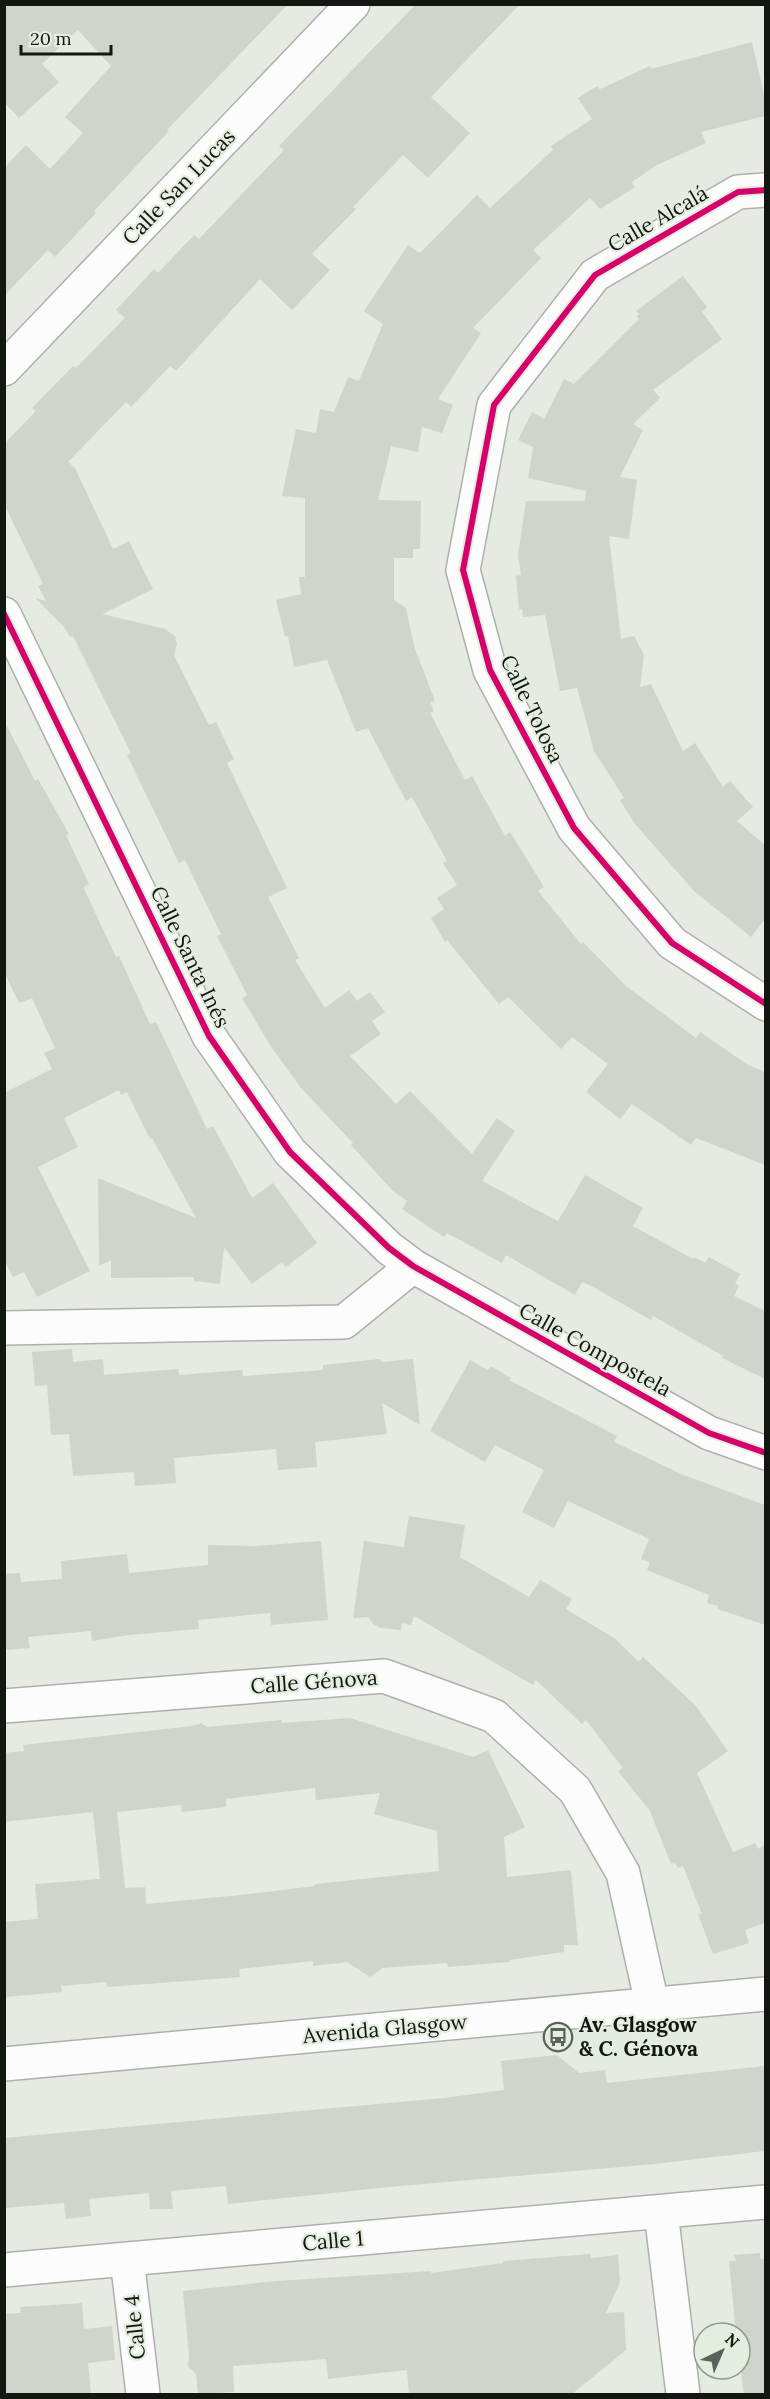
<svg xmlns="http://www.w3.org/2000/svg" width="770" height="2399" viewBox="0 0 770 2399" font-family="Lora,serif">
	<style>
		.building { fill: #d1d3cd; fill-rule: evenodd }
		.lines { fill: none; stroke-linecap: round; stroke-linejoin: round }
		.minor-casing { stroke: #adb1ab; stroke-width: 36 }
		.minor { stroke: #fbfcfb; stroke-width: 33 }
		.cycleway-casing { stroke: #e4eedf; stroke-width: 10 }
		.cycleway { stroke: #d6006c; stroke-width: 6 }
		.labels { text-anchor: middle; stroke-width: 4.5; stroke-linejoin: round; paint-order: stroke }
		.street-label { font-size: 21px; fill: #131712; stroke: #e4eedf }
		.poi-label { font-size: 21px; font-weight: bold; fill: #131712; stroke: #e4eedf; text-anchor: start }
	</style>
	<rect width="100%" height="100%" fill="#e5eae2"/>
	<path class="building" d="M4,4H288L167,130L169,131L94,211L96,213L55,257L48,250L4,296V168L26,145L50,169L83,133L65,117L111,66L78,30L42,64L59,82L19,118L4,102Z
		M416,4H520L431,97L470,133L428,178L403,155L353,207L356,209L312,254L330,270L292,310L260,279L176,371L170,366L131,407L126,402L68,462L75,468L113,549L129,541L153,589L102,614L165,629L175,636L177,644L174,655L209,725L216,722L234,759L227,763L287,888L268,897L299,958L295,960L325,1008L349,990L357,1001L370,992L385,1012L372,1021L381,1034L350,1056L396,1104L410,1091L472,1154L497,1118L515,1131L482,1181L558,1221L585,1175L643,1208L633,1226L693,1259L694,1257L705,1263L709,1257L740,1274L735,1283L739,1286L734,1296L765,1311V1379L722,1358L723,1356L653,1316L651,1320L593,1287L582,1282L575,1295L506,1255L502,1263L447,1233L444,1237L402,1209L407,1201L392,1190L351,1145L353,1143L301,1088L270,1045L242,998L247,995L217,936L221,934L185,860L179,863L127,755L131,753L73,636L70,637L64,627L35,598L46,601L38,586L43,584L4,504V444L36,411L32,408L73,366L76,368L125,318L116,310L154,269L158,273L194,235L199,239L284,150L279,146Z
		M752,42L765,99V116L701,132L706,143L657,165L632,182L635,187L600,209L590,198L533,250L541,258L473,328L481,333L438,399L453,405L442,433L422,427L418,452L391,446L378,500L421,501L420,549H413V558H394V600L406,608L414,646L435,701L430,702L434,711L430,713L465,780L472,776L505,836L510,832L544,887L538,891L581,944L583,942L626,986L696,1038L700,1032L748,1065L765,1072V1165L696,1138L691,1145L632,1104L620,1119L586,1092L608,1064L572,1037L561,1049L508,997L499,1004L447,940L445,942L431,918L444,909L437,898L457,885L443,863L447,861L412,797L406,801L368,728L356,732L327,660L294,667L288,636L285,637L276,600L301,594L299,577H305V498L282,496L296,429L316,433L320,409L334,412L348,377L359,381L383,324L364,311L408,245L420,253L477,195L490,208L553,150L551,146L592,119L578,98L597,86L600,89L650,66L651,69Z
		M683,276L707,307L702,312L722,339L653,390L660,398L633,424L643,430L620,477L637,480L629,539L609,536L621,639L634,636L644,655L640,687L651,684L683,751L695,743L723,787L730,781L753,807L737,821L765,845V919L751,937L694,891L635,824L620,800L624,798L594,751L577,688L560,691L545,615L523,617L522,609H519L516,576L521,575L518,555L526,501H585L586,491L528,478L533,447L518,440L532,412L544,419L564,379L574,384L639,319L637,316L639,314L636,311Z
		M4,720L35,781L38,779L69,834L66,835L89,884L84,887L85,891L116,957L119,956L150,1024L156,1022L207,1129L213,1126L252,1198L273,1183L317,1243L286,1267L282,1262L252,1284L224,1247L220,1284L194,1281V1277L111,1278V1260L99,1266L98,1178L196,1218L152,1138L150,1139L127,1092L121,1095L119,1090L64,1118L78,1147L38,1167L90,1271L37,1297L24,1272L13,1277L4,1259V1093L52,1069L44,1053L55,1048L32,998L19,1003L4,972Z
		M72,1349L73,1362L103,1359L104,1375L178,1369L179,1375L242,1370L243,1376L323,1370V1365L380,1359L381,1362L413,1359L420,1425L382,1403L387,1434L315,1442L317,1467L278,1470L276,1449L174,1458L176,1483L135,1486L134,1472L73,1476L69,1434L51,1435L47,1385L35,1386L32,1352Z
		M470,1360L488,1370L491,1366L511,1378L509,1380L617,1436L614,1442L681,1474L765,1505V1625L718,1609V1606L707,1603L709,1595L647,1570L650,1563L641,1559L649,1539L568,1501L554,1528L522,1512L544,1470L495,1445L485,1462L430,1431Z
		M409,1516L465,1525L460,1557L529,1597L540,1580L572,1599L566,1609L614,1638L639,1662L643,1657L695,1705L728,1751L697,1773L733,1852L755,1843L758,1849L765,1844V1923L745,1930L749,1943L713,1954L698,1914H702L683,1866L678,1868L675,1863L671,1864L650,1811L618,1771L623,1768L586,1720L582,1724L536,1680L533,1685L414,1616L411,1625L402,1623L401,1630L381,1628L373,1624L368,1617L353,1618L364,1541L404,1547Z
		M321,1541L328,1620L271,1625L270,1613L198,1620L199,1629L129,1635L92,1641L91,1631L28,1637L30,1648L4,1650V1574L20,1573L21,1582L62,1579L61,1561L127,1554L129,1573L208,1565V1545L256,1546Z
		M350,1718L473,1757L488,1750L525,1827L504,1837L507,1877L571,1870L578,1945H564V1952L509,1960V1962L448,1967L447,1963L383,1968L370,1977L347,1962L313,1966V1961L239,1969L240,1977L107,1987L106,1982L61,1986L62,1992L4,1997V1922L38,1919L35,1884L100,1879L93,1812L4,1822V1753L24,1751L23,1745L192,1726L201,1723L207,1727L282,1720V1723ZM315,1788L316,1800L380,1793L374,1814L437,1831L439,1871L315,1884V1886L241,1895L146,1904L145,1887L125,1888L117,1812L181,1805L182,1812L226,1807V1799Z
		M557,2055L579,2073L605,2070L607,2083L765,2066V2151L655,2164L389,2187L228,2204L226,2186L171,2191L173,2209H150L149,2193L89,2199L91,2216L66,2219L64,2203L4,2208V2138L444,2098L504,2090L501,2061Z
		M760,2253V2259L765,2258V2394H744L740,2365V2333H736L729,2261H736L734,2255Z
		M591,2254V2258L618,2255L620,2282L606,2313L624,2312L626,2350L572,2394H409L407,2370L328,2379L326,2359L233,2366L234,2392L198,2394L196,2374L188,2366L189,2356L183,2291L276,2281L431,2271V2273L503,2263V2261Z
		M82,2303L84,2329L112,2326L115,2360L88,2363L91,2394H4V2314L21,2313L20,2307Z"/>
	<g class="lines">
		<g class="minor-casing">
			<path id="minor" d="M766,190L738,192L595,275L494,405L463,570L490,670L574,828L672,943L766,1004
				M4,369L353,4
				M4,614L209,1036L290,1152L389,1248L413,1266L709,1433L766,1453
				M4,1328L344,1322L413,1266
				M4,1706L384,1676L494,1716L575,1790L623,1873L652,2004
				M4,2064L766,1994
				M661,2212L683,2394
				M127,2259L143,2394
				M4,2270L766,2202"/>
		</g>
		<use href="#minor" class="minor"/>
		<g class="cycleway-casing">
			<path id="cycleway" d="M766,190L738,192L595,275L494,405L463,570L490,670L574,828L672,943L766,1004
				M4,614L209,1036L290,1152L389,1248L413,1266L709,1433L766,1453"/>
		</g>
		<use href="#cycleway" class="cycleway"/>
	</g>
	<defs>
		<g id="bus-ring" transform="scale(1.5)"><circle r="9.5" fill="#e4eedf" stroke="#5c615b" stroke-width="1.5"/><path d="M-5-6H5V4H4V6H2V4H-2V6H-4V4H-5ZM-3.5-4V0h7V-4ZM-3.5 1.2v1.5H-2V1.2ZM2 1.2v1.5H3.5V1.2Z" fill="#5c615b"/></g>
	</defs>
	<g fill-rule="evenodd">
		<use href="#bus-ring" x="558" y="2037"/>
	</g>
	<g class="labels">
		<g class="street-label">
			<text transform="translate(179 187) rotate(-46)" y="7">Calle San Lucas</text>
			<text transform="translate(658 219) rotate(-30)" y="7">Calle Alcalá</text>
			<text transform="translate(532 709) rotate(64)" y="7">Calle Tolosa</text>
			<text transform="translate(190 957) rotate(64)" y="7">Calle Santa Inés</text>
			<text transform="translate(595 1350) rotate(29)" y="7">Calle Compostela</text>
			<text transform="translate(314 1682) rotate(-4)" y="7">Calle Génova</text>
			<text transform="translate(385 2029) rotate(-5)" y="7">Avenida Glasgow</text>
			<text transform="translate(333 2241) rotate(-5)" y="7">Calle 1</text>
			<text transform="translate(135 2327) rotate(-96)" y="7">Calle 4</text>
		</g>
		<g class="poi-label">
			<text x="579" y="2032">Av. Glasgow<tspan x="579" dy="24">&amp; C. Génova</tspan></text>
		</g>
	</g>
	<rect width="770" height="2399" fill="none" stroke="#131712" stroke-width="12"/>
	<g transform="translate(722 2351) rotate(44)"><circle r="28" fill="#e4eedf" stroke="#90988d" stroke-width="1.5"/>
	<path d="M0-4.5L10 22L0 15L-10 22Z" fill="#5c615b"/>
	<text y="-9" font-size="16" font-weight="bold" text-anchor="middle" fill="#131712">N</text>
	</g>
	<path d="M21 45v9h90v-9" fill="none" stroke="#131712" stroke-width="3"/>
	<text x="30" y="45" font-size="18" fill="#131712" stroke="#e4eedf" stroke-width="4.5" paint-order="stroke">20 m</text>
</svg>
